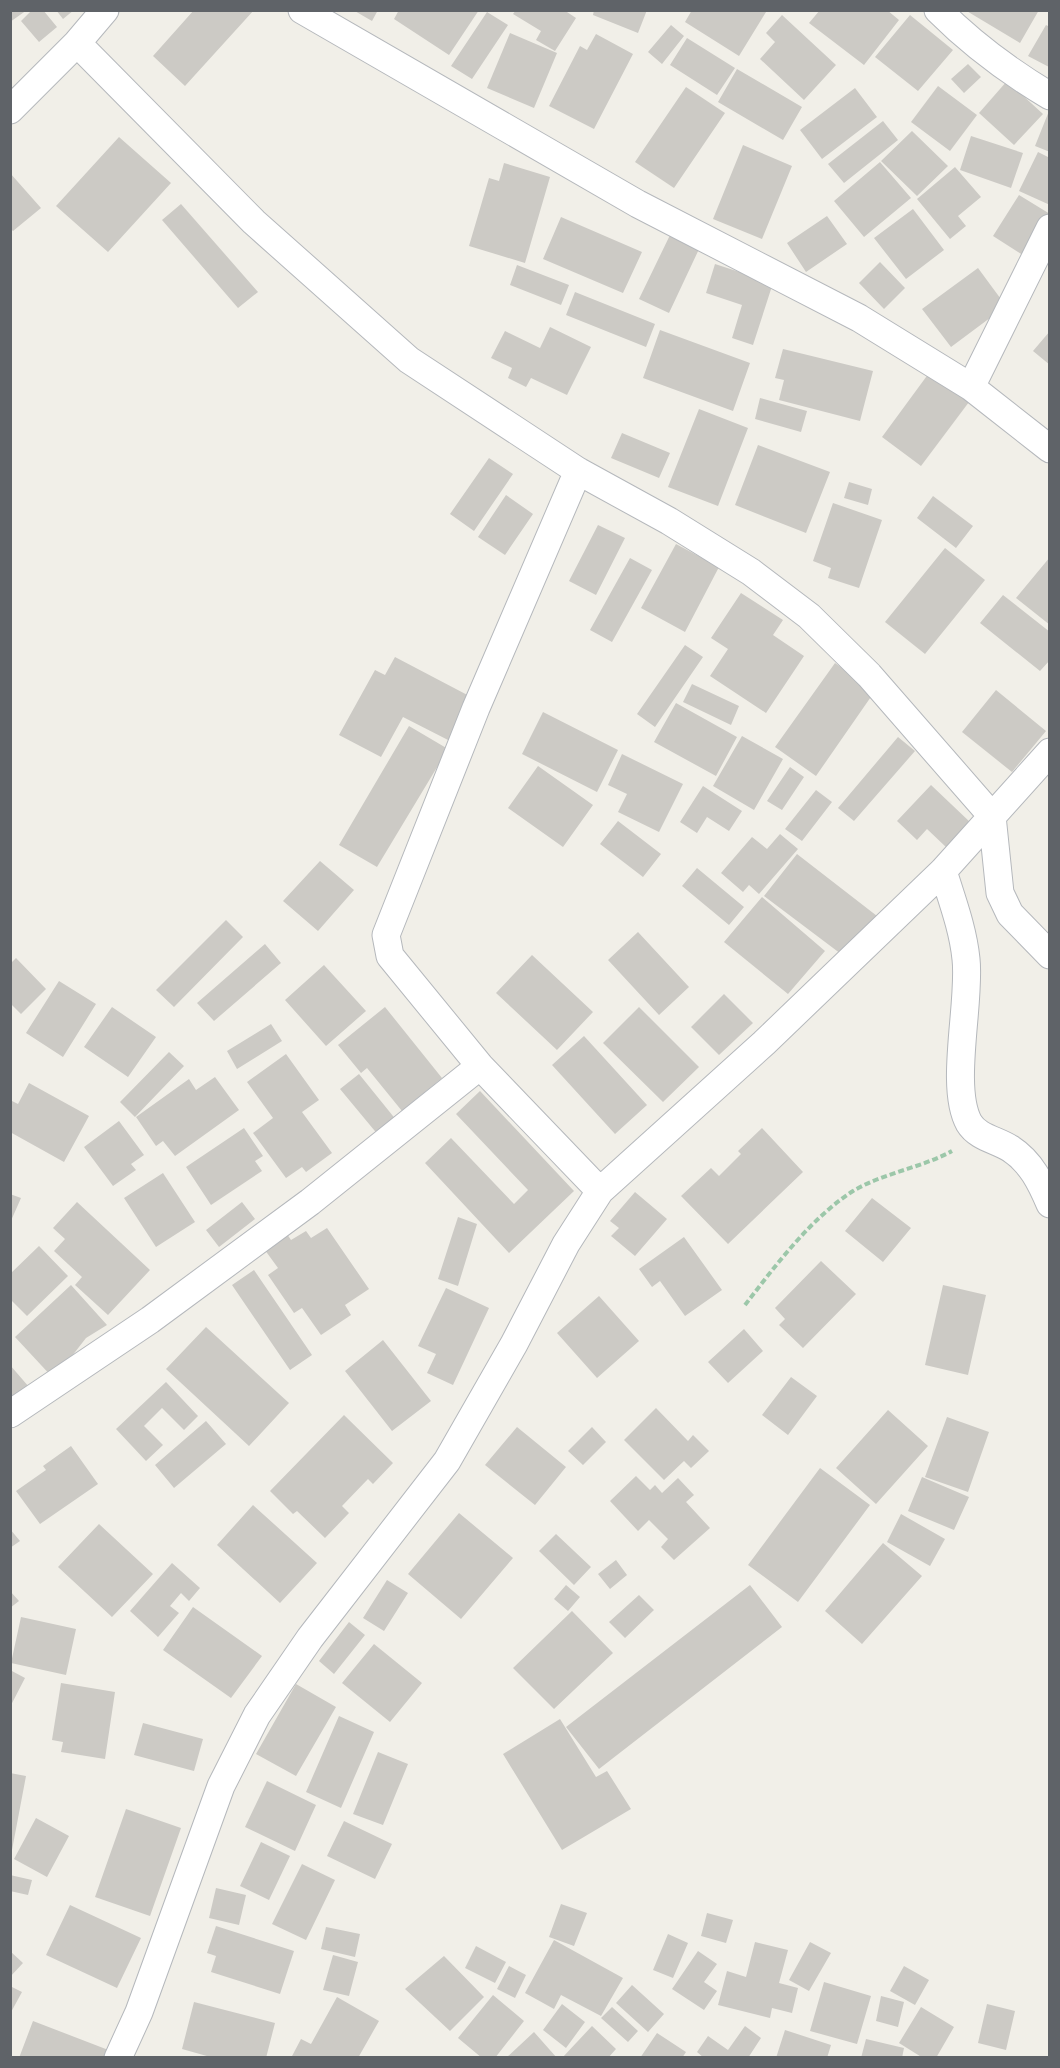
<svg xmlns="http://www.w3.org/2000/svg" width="1060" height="2068" viewBox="0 0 1060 2068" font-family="Inter,sans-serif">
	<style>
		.building { fill: #cccac5 }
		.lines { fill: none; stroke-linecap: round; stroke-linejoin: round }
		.street-casing { stroke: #b5b8bc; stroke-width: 29 }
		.path { stroke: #9cc7a9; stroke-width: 4; stroke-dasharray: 6 3; stroke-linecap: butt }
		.street { stroke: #fff; stroke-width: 27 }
	</style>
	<rect width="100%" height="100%" fill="#f1efe8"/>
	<path class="building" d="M10,10H27L10,22Z
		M32,10H43L57,27L39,42L21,21Z
		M56,10H74L63,19Z
		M194,10H254L185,86L153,56Z
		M353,10H378L372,21Z
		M399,10H479L449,55L394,19Z
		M516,10H564L576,18L555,51L536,40L541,31L513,14Z
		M594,10H647L638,33L593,15Z
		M692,10H764L766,12L739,56L685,22Z
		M820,10H887L899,20L864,65L809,23Z
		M965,10H1039L1020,43Z
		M487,12L508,25L472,79L451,66Z
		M782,15L836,65L804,100L760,59L775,42L766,33Z
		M910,15L953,50L918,91L875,57Z
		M671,25L684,36L662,64L648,52Z
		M1046,25L1050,27L1049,67L1028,56Z
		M510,33L557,53L534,108L487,88Z
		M596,34L633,54L594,129L549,106L580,46L587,50Z
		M687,38L735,68L717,95L670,65Z
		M968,64L981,77L964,93L951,79Z
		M737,69L802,107L783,140L718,102Z
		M1007,81L1043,114L1014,145L979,113Z
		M938,86L977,115L950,151L911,122Z
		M686,87L725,113L674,188L635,162Z
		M855,88L877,117L822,159L800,130Z
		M1049,111H1050V152L1035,146Z
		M883,121L898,140L844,183L828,164Z
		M912,131L948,166L917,196L881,161Z
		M971,136L1023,153L1011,188L960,170Z
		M119,137L171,183L108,252L56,206Z
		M743,145L792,166L762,239L713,219Z
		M1038,152L1050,158V205L1019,191Z
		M880,162L911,198L864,237L834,201Z
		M504,163L550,177L525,263L469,246L489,178L499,181Z
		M955,167L981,197L958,216L966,226L950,239L917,199Z
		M10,173L41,208L13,231L10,228Z
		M1019,195L1050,214V221L1026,257L993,236Z
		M181,204L258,292L238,308L162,220Z
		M913,209L944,250L906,279L874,238Z
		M827,216L847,244L806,272L787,243Z
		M561,217L642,252L623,293L543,259Z
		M671,233L700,247L669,313L639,299Z
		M880,262L905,288L884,309L859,283Z
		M715,264L773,283L753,345L732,338L742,305L706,293Z
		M517,265L569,285L561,305L510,285Z
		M978,268L1006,306L951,347L922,309Z
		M575,292L655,324L646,347L566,315Z
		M550,327L591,347L567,395L531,378L526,387L508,378L512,368L491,358L505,331L540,348Z
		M660,330L750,363L733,411L643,378Z
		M1050,331V365L1033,351Z
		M783,349L873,371L860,421L779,400L784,380L775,378Z
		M929,373L969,402L921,466L882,437Z
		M760,398L807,411L801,432L755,419Z
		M699,409L748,428L718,506L668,487Z
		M622,433L670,453L659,478L611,458Z
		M758,445L830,472L806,533L735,505Z
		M489,458L513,474L474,531L450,514Z
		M849,482L872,489L868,505L844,498Z
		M506,495L533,514L505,555L478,537Z
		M933,496L973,526L956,548L917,518Z
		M833,503L882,520L859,588L828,578L831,568L813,561Z
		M598,525L625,538L596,595L569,581Z
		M676,544L719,567L685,632L641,608Z
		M945,548L985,580L925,654L885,622Z
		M1050,557V625L1016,598Z
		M630,558L652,570L612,642L590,630Z
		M741,593L783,620L773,635L804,656L766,713L710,676L728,649L711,638Z
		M1003,595L1050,632V660L1040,671L980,623Z
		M685,645L703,657L655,727L637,714Z
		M395,657L475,699L452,742L403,717L381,757L339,735L375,670L385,675Z
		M835,663L875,691L816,776L775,747Z
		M692,684L739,706L731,725L683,702Z
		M996,690L1046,731L1012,772L962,732Z
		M676,703L737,737L716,776L654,742Z
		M543,712L618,750L597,792L522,754Z
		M409,726L448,749L377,867L339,845Z
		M742,736L783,759L754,810L713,786Z
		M898,737L915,751L854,821L838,808Z
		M622,754L683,784L659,832L618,812L627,794L608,785Z
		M538,766L593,805L563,847L508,808Z
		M790,767L804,777L782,810L767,801Z
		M931,785L971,823L947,848L927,829L917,840L897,821Z
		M703,786L742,811L729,831L707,817L697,833L680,822Z
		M816,790L832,802L802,841L785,829Z
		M618,821L661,854L643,877L600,844Z
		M780,834L798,849L759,894L749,885L743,892L721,873L752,837L767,849Z
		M797,854L877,916L845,957L764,896Z
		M320,861L354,890L318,931L283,901Z
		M697,868L744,907L729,925L682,886Z
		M762,897L825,951L788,994L724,942Z
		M226,920L243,937L174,1007L156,990Z
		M638,932L689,987L659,1015L608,960Z
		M265,944L281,963L214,1021L197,1003Z
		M532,955L593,1012L557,1050L496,993Z
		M16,958L46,989L21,1014L10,1003V964Z
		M324,965L366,1011L326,1046L285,1000Z
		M59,981L96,1004L63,1057L26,1033Z
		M724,994L753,1023L719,1055L691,1027Z
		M112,1007L156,1037L128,1077L84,1047Z
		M385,1007L442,1078L402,1111L367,1068L361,1073L338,1045Z
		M639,1007L699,1067L663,1102L603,1043Z
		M271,1024L282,1041L237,1069L227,1051Z
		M584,1036L647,1105L615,1134L552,1065Z
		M169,1052L184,1066L135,1117L120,1102Z
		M286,1054L319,1100L302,1112L332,1153L306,1172L302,1167L286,1178L253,1133L273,1118L247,1082Z
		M359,1074L397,1121L379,1136L340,1089Z
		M215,1077L239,1110L175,1156L163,1141L156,1146L136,1117L189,1079L196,1090Z
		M29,1083L89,1116L64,1162L10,1132V1100L18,1104Z
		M480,1091L574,1191L509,1253L425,1163L451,1138L514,1204L528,1190L456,1114Z
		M119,1121L144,1155L131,1164L136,1170L113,1186L84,1147Z
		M244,1128L263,1156L255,1161L262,1171L211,1205L186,1167Z
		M762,1128L803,1172L728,1244L681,1196L711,1168L719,1176L741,1154L738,1151Z
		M163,1173L195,1222L156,1247L124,1198Z
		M635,1192L667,1219L635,1256L611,1236L619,1228L610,1221Z
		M10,1194L21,1198L10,1223Z
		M872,1198L911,1228L883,1262L845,1231Z
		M77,1202L150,1270L108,1315L75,1285L82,1277L54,1251L65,1239L53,1228Z
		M242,1202L255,1219L219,1247L206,1230Z
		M458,1217L477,1224L458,1286L438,1279Z
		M327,1228L369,1289L345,1305L351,1315L321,1335L302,1308L294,1313L268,1275L278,1268L262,1246L285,1231L291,1240L306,1231L311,1238Z
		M684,1237L722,1290L685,1316L660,1281L652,1287L639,1269Z
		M39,1246L68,1276L27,1316L10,1299V1274Z
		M821,1261L856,1294L803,1348L779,1325L785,1319L775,1308Z
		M254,1270L312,1355L290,1370L232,1285Z
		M71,1285L107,1325L86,1338L54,1379L15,1337Z
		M943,1285L986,1295L968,1375L925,1365Z
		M446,1288L489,1308L453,1385L427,1373L436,1354L418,1346Z
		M599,1296L639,1341L597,1378L557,1333Z
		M206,1327L289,1403L249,1446L166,1369Z
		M744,1329L763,1351L728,1383L708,1362Z
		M383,1340L431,1401L392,1431L345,1371Z
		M10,1365L29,1387L10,1402Z
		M791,1377L817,1396L788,1435L762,1415Z
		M166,1382L198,1416L184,1430L162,1408L144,1426L163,1445L146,1461L116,1429Z
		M656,1408L688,1441L693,1435L709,1451L691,1468L684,1461L664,1480L624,1440Z
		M888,1410L928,1446L876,1504L836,1468Z
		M344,1415L393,1463L373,1484L368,1479L342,1506L349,1513L325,1538L297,1511L293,1514L270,1491Z
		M947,1417L989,1432L968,1492L925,1477Z
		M206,1421L226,1444L174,1488L155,1465Z
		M517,1427L566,1467L535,1505L485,1465Z
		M592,1427L606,1442L583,1465L568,1451Z
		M71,1446L98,1484L40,1524L16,1491L46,1470L43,1466Z
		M820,1468L870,1505L798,1602L748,1565Z
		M636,1476L650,1490L655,1485L662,1493L678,1478L694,1495L686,1502L710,1528L674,1560L661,1547L668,1539L649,1520L638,1531L610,1501Z
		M922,1477L969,1497L954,1530L908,1511Z
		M253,1505L317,1563L280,1603L217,1545Z
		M459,1513L513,1558L461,1619L408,1574Z
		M901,1514L945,1539L930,1566L887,1542Z
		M99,1524L153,1574L112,1617L58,1567Z
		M10,1529L20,1541L10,1548Z
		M556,1534L591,1567L574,1585L539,1551Z
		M883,1543L922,1576L862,1644L825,1611Z
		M616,1560L627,1575L610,1589L598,1574Z
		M172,1563L200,1588L189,1601L181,1593L170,1606L179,1613L158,1637L130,1611Z
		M387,1580L408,1593L384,1631L363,1618Z
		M566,1585L580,1597L568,1611L554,1599Z
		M750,1585L782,1627L599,1769L566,1727Z
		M10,1591L19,1601L10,1608Z
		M639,1595L654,1610L625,1638L609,1622Z
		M193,1607L262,1656L231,1698L163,1650Z
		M572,1611L613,1653L554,1709L513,1668Z
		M21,1617L76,1629L66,1675L11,1663Z
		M349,1622L365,1635L334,1674L319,1661Z
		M374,1644L422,1683L390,1722L342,1683Z
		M10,1670L25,1678L10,1707Z
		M61,1683L115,1692L105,1759L61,1752L63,1742L52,1740Z
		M296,1684L336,1707L296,1776L256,1754Z
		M339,1716L374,1732L341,1808L306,1792Z
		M560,1719L596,1777L607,1771L631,1809L562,1850L503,1754Z
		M143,1723L203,1739L194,1771L134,1755Z
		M378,1752L408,1764L383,1825L353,1814Z
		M10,1773L26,1776L12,1850H10Z
		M267,1781L316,1805L295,1851L245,1827Z
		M126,1809L181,1828L150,1916L95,1897Z
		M36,1818L69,1836L47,1877L14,1859Z
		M344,1821L392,1844L375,1879L327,1856Z
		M261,1842L290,1856L269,1900L240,1886Z
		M302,1864L335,1880L306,1940L272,1924Z
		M10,1875L32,1880L28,1895L10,1891Z
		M216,1888L246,1895L239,1925L209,1918Z
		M561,1904L587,1913L574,1946L549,1937Z
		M70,1905L141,1938L117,1988L46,1955Z
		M707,1913L733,1920L726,1943L701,1936Z
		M216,1926L294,1951L280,1994L211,1972L216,1956L207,1953Z
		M326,1927L360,1934L355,1957L321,1949Z
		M668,1934L688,1943L673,1978L653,1970Z
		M554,1940L623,1978L601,2016L561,1995L554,2009L525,1993Z
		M755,1942L788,1950L779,1983L798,1988L792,2013L772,2008L770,2018L718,2005L727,1971L746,1977Z
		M810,1942L831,1953L809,1991L789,1980Z
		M476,1946L506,1962L495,1983L465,1968Z
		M10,1951L23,1963L10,1977Z
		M698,1951L717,1964L704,1982L717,1991L704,2010L672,1989Z
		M333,1955L358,1962L349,1996L323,1990Z
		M444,1956L484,1997L450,2031L405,1989Z
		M509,1966L526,1975L515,1998L497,1989Z
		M904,1966L929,1980L915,2005L890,1991Z
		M824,1982L871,1996L857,2044L810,2031Z
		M632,1985L664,2014L648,2032L616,2003Z
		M10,1986L22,1992L10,2014Z
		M493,1995L524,2021L495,2058H482L458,2038Z
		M881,1996L904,2002L898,2027L876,2021Z
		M337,1997L379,2021L358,2058H291L301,2039L311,2044Z
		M194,2002L275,2023L266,2058H214L182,2049Z
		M562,2004L585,2022L566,2048L543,2030Z
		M987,2004L1015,2011L1006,2050L978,2043Z
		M612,2007L638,2031L628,2042L601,2018Z
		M921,2007L954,2027L936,2058H923L899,2043Z
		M33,2021L111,2051L108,2058H19Z
		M592,2026L616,2049L608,2058H562Z
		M745,2026L761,2038L748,2058H704L697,2052L708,2036L728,2050Z
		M785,2030L831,2045L827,2058H776Z
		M534,2032L557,2058H506Z
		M657,2033L686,2052L682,2058H640Z
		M866,2039L904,2048L902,2058H861Z"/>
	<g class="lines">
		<g class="street-casing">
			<path id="street" d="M302,10L638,204L859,318L971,387L1050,449
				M938,10C972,44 1008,71 1050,96
				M77,43L254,222L409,360L578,471L669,521L751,572L809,616L869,675L992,816L1000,893L1010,914L1050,955
				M10,110L77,43L105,10
				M971,387L1050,228
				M578,471L476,708L386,935L390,956L480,1066L600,1191
				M943,871C952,900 963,929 966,959C971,1001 949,1087 969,1123C978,1138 998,1140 1011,1149C1031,1162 1041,1183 1050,1204
				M10,1414L150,1320L310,1202L480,1066
				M118,2058L139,2012L221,1786L257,1715L310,1638L447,1461L514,1344L566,1244L600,1191L764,1043L943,871L1050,752"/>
		</g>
		<path class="path" d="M745,1305C776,1265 810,1219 853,1191C883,1173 921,1168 952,1151"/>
		<use href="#street" class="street"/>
	</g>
	<rect width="1060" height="2068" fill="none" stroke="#5f6368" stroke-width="24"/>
</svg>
